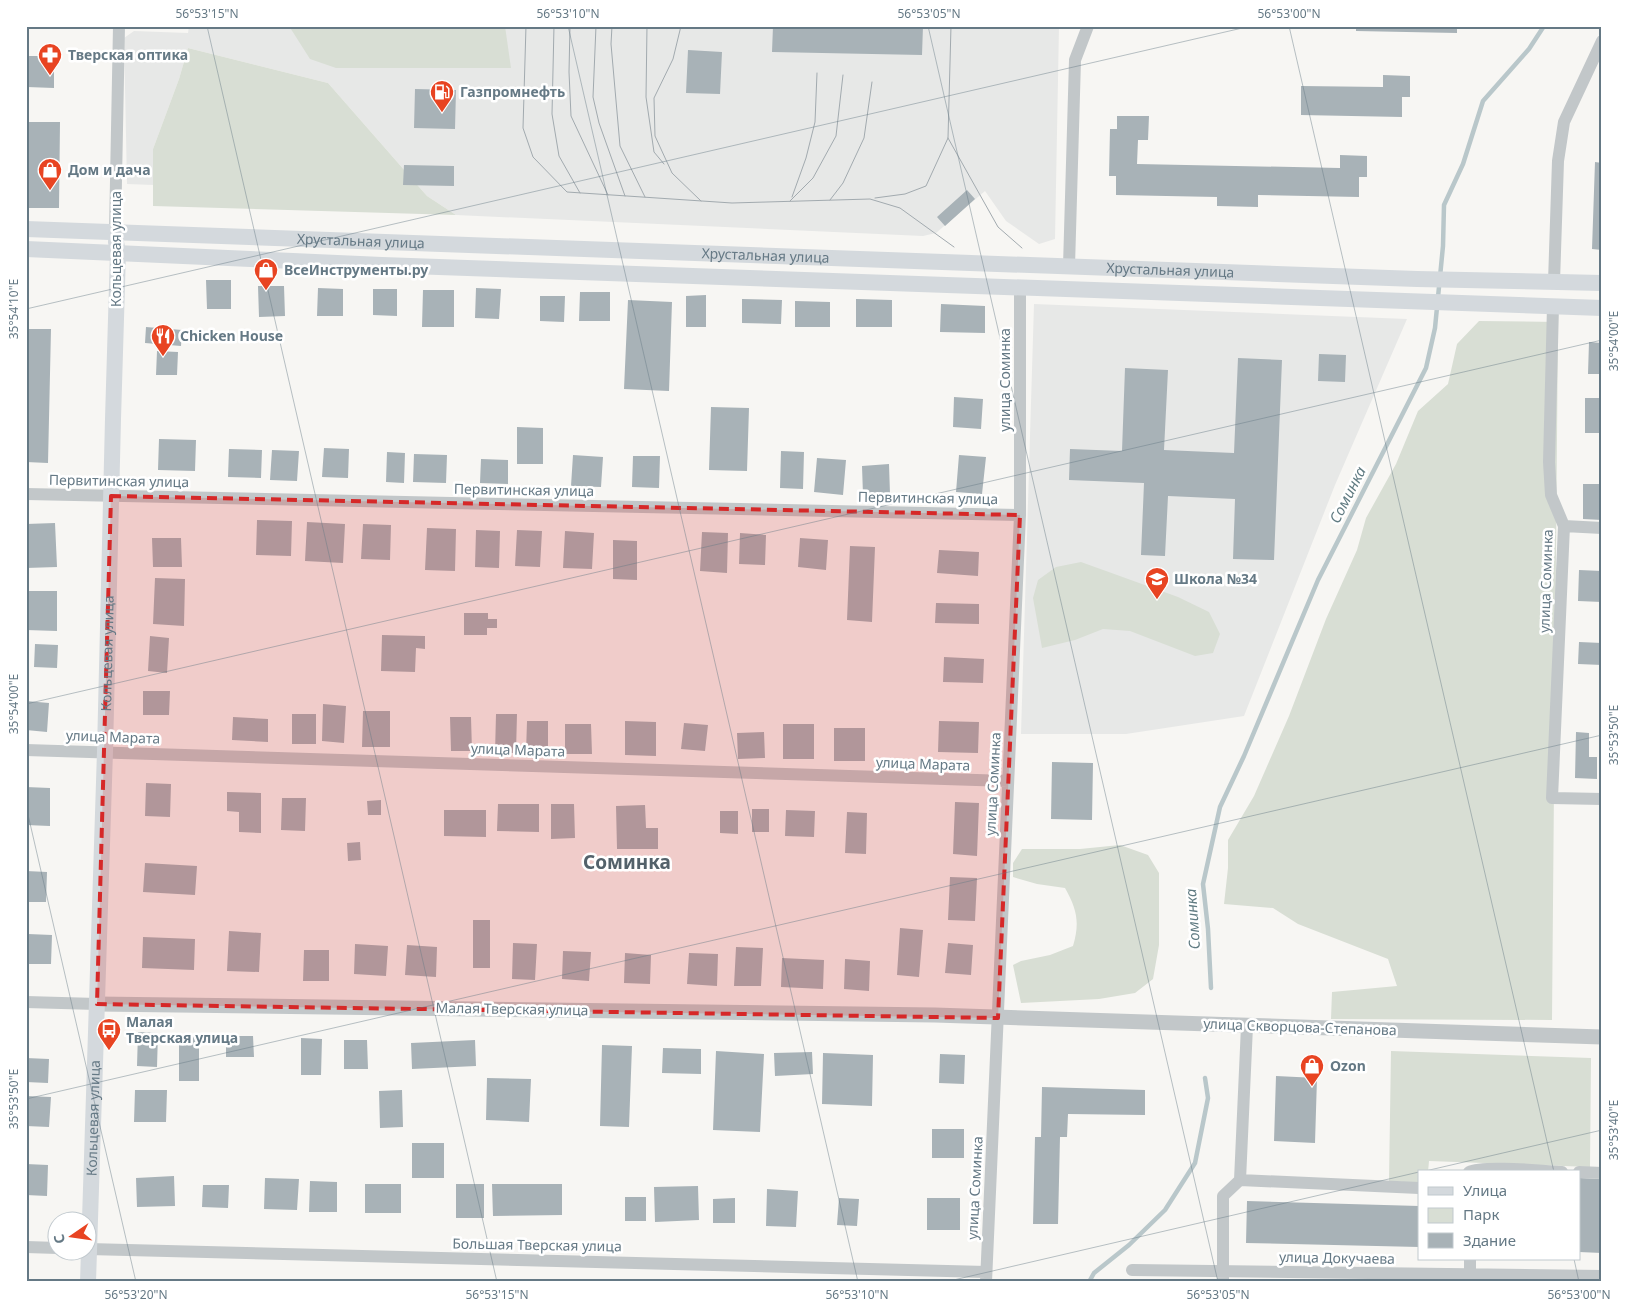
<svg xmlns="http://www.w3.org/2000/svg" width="1628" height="1308" viewBox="0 0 1628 1308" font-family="'Noto Sans',sans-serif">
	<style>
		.built { fill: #e7e8e7 }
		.green { fill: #d8ded4 }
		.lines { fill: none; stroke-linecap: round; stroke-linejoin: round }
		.stream { stroke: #b9c7ca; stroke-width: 4.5 }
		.building { fill: #a8b2b7 }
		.minor { stroke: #c2c7c9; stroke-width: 12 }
		.tertiary { stroke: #c2c7c9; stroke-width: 15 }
		.secondary { stroke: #d4d9dd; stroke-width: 16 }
		.tram { stroke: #a2aaaf; stroke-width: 1 }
		.marked { fill: #d62828; fill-opacity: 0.2; stroke: #d62828; stroke-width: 4; stroke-dasharray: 10 6; stroke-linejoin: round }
		.ticks { fill: none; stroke: #657985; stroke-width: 1; stroke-opacity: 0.45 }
		.labels { text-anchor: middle; stroke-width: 5; stroke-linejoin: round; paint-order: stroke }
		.poi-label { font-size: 14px; font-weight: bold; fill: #657985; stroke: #fff; text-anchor: start }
		.street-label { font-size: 14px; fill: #657985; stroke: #fff }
		.water-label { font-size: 15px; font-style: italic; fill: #607b82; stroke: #fff }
		.district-label { font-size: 19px; font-weight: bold; fill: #53616a; stroke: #fff }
		.neatline { fill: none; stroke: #657985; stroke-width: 2 }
		.ticks-label { font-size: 12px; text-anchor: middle; fill: #657985 }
	</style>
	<rect width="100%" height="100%" fill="#f7f6f3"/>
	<path class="built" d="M189,26H1059L1055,239L1039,244L1006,221L985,191L936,233L923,236L456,215L427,196L328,83L188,48L179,79L153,149L154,185L127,184L124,38L134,31L188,33Z
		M1034,304L1407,319L1335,485L1244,716L1126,734H1021Z"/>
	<path class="green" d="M289,26H505L511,68H336L310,59Z
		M188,48L328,83L427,196L456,215L153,206V149L179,79Z
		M1479,321L1558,322L1552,1020L1331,1019L1332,992L1397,986L1388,959L1298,924L1273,908L1224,904L1228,868V840L1254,796L1289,716L1326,619L1357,550L1366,518L1396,464L1418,411L1448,384L1457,344Z
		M1081,562L1178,597L1209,612L1220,634L1213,653L1195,656L1130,631L1103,629L1075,640L1042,648L1033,598L1038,580L1056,567Z
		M1120,845L1148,855L1159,873V945L1153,979L1135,993L1099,999L1021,1003L1013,965L1021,961L1050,955L1073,946C1080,923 1077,909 1065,888L1037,884L1013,877V863L1022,849H1080Z
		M1391,1051L1591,1058L1590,1167L1429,1161L1428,1172H1419V1183L1389,1181Z"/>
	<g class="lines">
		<path class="stream" d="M1211,988L1208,929L1203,884L1220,807L1244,756L1318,580L1426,368L1435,328L1443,246L1444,205L1463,164L1483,101L1529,49L1544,26
			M1089,1282L1094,1273L1129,1245L1165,1210L1195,1163L1208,1098L1205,1078"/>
	</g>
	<path class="building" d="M773,26H923L922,55L772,52Z
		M1356,26H1457V33L1356,31Z
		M688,50L722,52L720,94L686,93Z
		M28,56H54V88L27,87Z
		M1383,75L1410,76V97H1402V117L1301,115V86L1383,87Z
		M415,89L456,90L455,129L414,128Z
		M1117,116H1149L1148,140H1138L1137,164L1340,168V155L1367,156V177H1359V197L1258,195V207L1217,206V197L1116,195V176H1109L1110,129H1117Z
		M26,122H60L59,208H26Z
		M1595,162L1602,163V250L1592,249Z
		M404,165L454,166V186L403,185Z
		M967,190L975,199L945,226L937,217Z
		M206,280H231V309H207Z
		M258,286H284L285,316L259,317Z
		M318,288L343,289V316H317Z
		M476,288L501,289L499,319L475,318Z
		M373,289H397V316L373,315Z
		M423,290H454V327H422Z
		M580,292H610V321H579Z
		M706,295V327H686V296Z
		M540,296H565L564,322L540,321Z
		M742,299L782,300L781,324L742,323Z
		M856,299L892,300V327H856Z
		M628,300L672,302L669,391L624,389Z
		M795,301L830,302V327H795Z
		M941,304L985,306V333L940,332Z
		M146,327L182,330L181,346L145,343Z
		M26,329H51L48,463L26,462Z
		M1589,342L1602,343V374H1588Z
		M157,351L178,352L177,375H156Z
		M1319,354L1346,355L1345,382L1318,381Z
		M1238,358L1282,360L1274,560L1233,559L1235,499L1168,496L1165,556L1141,555L1144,483L1069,480L1070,449L1122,451L1125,368L1168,370L1164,450L1234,453Z
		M954,397L983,399L981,429L953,427Z
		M1585,398H1602V433H1585Z
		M711,407L749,408L747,471L709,470Z
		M517,427L543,428V464H517Z
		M159,439L196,440L195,471L158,470Z
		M324,448L349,449L348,478L322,477Z
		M229,449L262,450L261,478L228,477Z
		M272,450L299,451L297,481L270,480Z
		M781,451L804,452L803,489L780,488Z
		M387,452L405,453L404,483L386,482Z
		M414,454L447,455L446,483L413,482Z
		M573,455L603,457L601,487L571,486Z
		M959,455L986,457L982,494L956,492Z
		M633,456H660L659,488L632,487Z
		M817,458L846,460L843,495L814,492Z
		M481,459L508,460V484L480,483Z
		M889,464L890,494L863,495L862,466Z
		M1583,484H1602V520L1583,519Z
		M257,520L292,521L291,556L256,555Z
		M307,522L345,524L343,563L305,561Z
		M55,523L57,567L26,568V524Z
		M363,524L391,525L390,560L361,559Z
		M427,528L456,529L455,571L425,570Z
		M476,530L500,531L499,568L475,567Z
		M517,530L542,531L540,567L515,566Z
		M565,531L594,533L592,569L563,568Z
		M702,532L728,533L727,573L700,571Z
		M740,533L766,535L765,565L739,564Z
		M152,538H181L182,567H153Z
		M800,538L828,540L826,570L798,567Z
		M613,540L637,541V580L613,579Z
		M850,546L875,547L872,622L847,620Z
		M939,550L979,552L978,576L937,573Z
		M1579,570L1602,571V602L1578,601Z
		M155,578L185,579L184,626L153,624Z
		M26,591H57V631L26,630Z
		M936,603L979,604V624L935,623Z
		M464,613H488V619H497V628H487V635H464Z
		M382,635L425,636V649L416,648L415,672L381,671Z
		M150,636L169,638L167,673L148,671Z
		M1579,642L1602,643V665L1578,664Z
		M35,644L58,645L57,668L34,667Z
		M944,657L984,659L983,683L943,682Z
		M143,691H170L169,715H143Z
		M26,701L49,703L47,732L26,730Z
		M323,704L346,706L344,743L322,741Z
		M363,711H390V747H362Z
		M292,714H316V744H292Z
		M496,714H517L516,753H495Z
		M233,717L268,719V742L232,740Z
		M450,717H471L472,751H451Z
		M527,721H548V754L526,753Z
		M625,721L656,722V756L625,755Z
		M939,721L979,722L978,753L938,752Z
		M684,723L708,725L705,751L681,749Z
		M565,724H591L592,754H565Z
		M783,724H814V759H783Z
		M834,728H865V761H834Z
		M764,732L765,758L738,759L737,733Z
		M1576,732L1589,733V757H1597V779L1575,778Z
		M1052,762L1093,763L1092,820L1051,819Z
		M146,783L171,784L170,817L145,816Z
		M26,787L50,788V826L26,825Z
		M227,792L261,793V833L239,832V812L227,811Z
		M282,798H306L305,831L281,830Z
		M381,800V815H368L367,801Z
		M955,802L979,803L977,856L953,854Z
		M498,804H539V832L497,831Z
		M551,804H574L575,838L551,839Z
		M645,805L646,828H658V849H617L616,806Z
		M752,809H769V832H752Z
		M444,810H486V837L444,836Z
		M786,810L815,811L814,837L785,836Z
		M720,811H738V834L720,833Z
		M847,812L867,813L866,854L845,853Z
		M360,842L361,860L348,861L347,843Z
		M145,863L197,866L195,895L143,892Z
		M26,871L47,872L46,902H26Z
		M950,877L977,878L975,921L948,920Z
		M473,920H490V968H473Z
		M900,928L923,930L919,977L897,975Z
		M229,931L261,933L259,972L227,971Z
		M28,934L52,935L51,964H28Z
		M143,937L195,939L194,970L142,968Z
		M513,943L537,944L535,980L512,979Z
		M948,943L973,945L971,975L945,973Z
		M355,944L388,946L386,976L354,974Z
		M407,945L437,947L436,977L405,975Z
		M736,947L763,948L761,986H734Z
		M304,950H329V981H303Z
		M563,951L591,952L589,981L562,979Z
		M625,953L651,955L650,984L624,983Z
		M689,953L718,954L717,986L687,984Z
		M782,958L824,960L823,989L781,987Z
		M845,959L870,961L869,991L844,989Z
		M138,1032L158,1033L157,1067L137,1066Z
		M179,1036H199V1081H179Z
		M226,1036H253L254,1057H226Z
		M301,1038L322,1039L321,1075H301Z
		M344,1040H367L368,1069H344Z
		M475,1040L476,1066L412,1069L411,1043Z
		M602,1045L632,1046L629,1127L600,1126Z
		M663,1048L701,1049V1074L662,1073Z
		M716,1051L764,1054L760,1132L713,1130Z
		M812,1052L813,1074L775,1076L774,1053Z
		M823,1053L873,1055L872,1106L822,1104Z
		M940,1054L965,1055L964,1084L939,1083Z
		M26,1058L49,1059L48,1083L26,1082Z
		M1276,1076L1317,1078L1315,1143L1274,1141Z
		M487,1078L531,1079L529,1122L486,1120Z
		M1042,1087L1145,1090V1115L1068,1114L1067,1137H1060L1058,1224H1033L1035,1137H1041Z
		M135,1090H167L166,1122H134Z
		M402,1090L403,1127L380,1128L379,1091Z
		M26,1096L51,1097L49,1127L26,1126Z
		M932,1129H964V1158H932Z
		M412,1143H444V1178H412Z
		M26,1164L48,1165L47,1196L26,1195Z
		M174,1176L175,1206L137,1207L136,1178Z
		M265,1178L299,1179L297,1210L264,1209Z
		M1579,1178L1602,1179V1253L1579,1252Z
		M310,1181L337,1182V1212H309Z
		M365,1184H401V1213H365Z
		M456,1184H484V1218H456Z
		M492,1184H562V1215L493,1216Z
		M203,1185H229L228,1208L202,1207Z
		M698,1186L699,1220L655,1222L654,1187Z
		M767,1189L798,1191L796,1227L766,1226Z
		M625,1197H646V1221H625Z
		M735,1198V1223H713V1199Z
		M839,1198L859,1199L857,1226L837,1225Z
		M927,1198H960V1230H927Z
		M1247,1201L1419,1206V1247L1246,1243Z"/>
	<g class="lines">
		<path class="minor" d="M115,232L119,26
			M1069,266L1075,60L1088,26
			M1554,282L1558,161L1564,122L1602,41
			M1553,306L1549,462L1551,495L1564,526L1552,798L1602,799
			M26,494L1020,515
			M1564,526L1602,528
			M26,750L1008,781
			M26,1002L97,1004
			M1469,1172C1483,1165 1543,1171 1562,1172
			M1579,1172L1602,1173
			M1240,1180L1419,1188
			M26,1247L58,1248
			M88,1249L986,1272
			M1132,1270L1602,1276
			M986,1282L1020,515V287
			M1223,1282V1196L1240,1180L1247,1026
			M1470,1282V1259"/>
		<path class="tertiary" d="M97,1004L935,1015L1602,1037"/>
		<g class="secondary">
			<path id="s1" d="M26,229L1417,279L1602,283"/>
			<path d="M26,249L382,265L1602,308"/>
			<path id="s2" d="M88,1282L105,751L113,419L118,252L116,242"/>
		</g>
		<path class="tram" d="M526,26L523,128L533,157L567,192L732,203L870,199L900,208L954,247
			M554,26L552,114L559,156L580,193
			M570,26L569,72L571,116L608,195
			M596,26L593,97L599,123L625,196
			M612,26L611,44L620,146L645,197
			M647,26L646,97L654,152L664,164
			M681,26L673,59L654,98L655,136L672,173L701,201
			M948,138L998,227L1022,248
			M792,197L806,158L815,122L817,73
			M875,198L905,194L926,186L948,138L951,26
			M830,200L843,183L864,138L872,82
			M790,201L813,178L836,136L843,75"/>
	</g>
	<path class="marked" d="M111,496L1020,515L998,1018L97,1004Z"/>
	<path class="ticks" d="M207,26L497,1282M568,26L858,1282M928,26L1218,1282M1289,26L1554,1172M26,309L1251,26M26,704L1602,340M26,806L136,1282M26,1099L1602,735M1421,1172L1602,1130M1574,1259L1579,1282M945,1282L1419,1172"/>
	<defs>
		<g id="pharmacy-pin" transform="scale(1.25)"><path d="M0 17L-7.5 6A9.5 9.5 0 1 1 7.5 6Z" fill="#e84422" stroke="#fff"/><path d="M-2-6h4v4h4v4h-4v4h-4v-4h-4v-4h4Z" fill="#fff"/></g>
		<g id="fuel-pin" transform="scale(1.25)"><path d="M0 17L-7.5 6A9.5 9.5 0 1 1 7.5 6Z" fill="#e84422" stroke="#fff"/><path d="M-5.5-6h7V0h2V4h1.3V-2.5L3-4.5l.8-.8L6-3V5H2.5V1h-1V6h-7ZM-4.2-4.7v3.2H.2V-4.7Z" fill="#fff"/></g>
		<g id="shop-pin" transform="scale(1.25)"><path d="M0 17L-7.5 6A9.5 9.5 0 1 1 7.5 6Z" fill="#e84422" stroke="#fff"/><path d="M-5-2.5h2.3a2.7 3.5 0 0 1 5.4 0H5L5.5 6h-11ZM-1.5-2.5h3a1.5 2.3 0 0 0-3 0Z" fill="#fff"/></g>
		<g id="restaurant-pin" transform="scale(1.25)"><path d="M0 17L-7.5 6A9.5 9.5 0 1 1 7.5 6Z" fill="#e84422" stroke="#fff"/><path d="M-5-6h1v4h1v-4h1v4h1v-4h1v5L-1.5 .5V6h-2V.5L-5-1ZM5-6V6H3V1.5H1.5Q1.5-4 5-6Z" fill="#fff"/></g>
		<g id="school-pin" transform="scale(1.25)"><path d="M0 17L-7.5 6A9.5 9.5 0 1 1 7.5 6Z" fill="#e84422" stroke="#fff"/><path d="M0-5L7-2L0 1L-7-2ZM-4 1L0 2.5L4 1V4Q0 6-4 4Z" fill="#fff"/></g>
		<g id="bus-pin" transform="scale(1.25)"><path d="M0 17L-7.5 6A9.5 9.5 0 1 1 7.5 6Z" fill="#e84422" stroke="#fff"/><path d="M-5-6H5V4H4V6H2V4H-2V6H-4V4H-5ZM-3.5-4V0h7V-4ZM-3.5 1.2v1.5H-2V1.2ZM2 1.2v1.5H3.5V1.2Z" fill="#fff"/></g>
	</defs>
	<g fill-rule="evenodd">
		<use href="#pharmacy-pin" x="50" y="55"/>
		<use href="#fuel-pin" x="442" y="92"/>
		<use href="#shop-pin" x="50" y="170"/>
		<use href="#shop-pin" x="266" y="270"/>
		<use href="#restaurant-pin" x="163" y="336"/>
		<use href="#school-pin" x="1157" y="579"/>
		<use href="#bus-pin" x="109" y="1030"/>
		<use href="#shop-pin" x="1312" y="1066"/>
	</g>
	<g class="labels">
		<g class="poi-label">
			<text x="68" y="60">Тверская оптика</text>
			<text x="460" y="97">Газпромнефть</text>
			<text x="68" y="175">Дом и дача</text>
			<text x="284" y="275">ВсеИнструменты.ру</text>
			<text x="180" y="341">Chicken House</text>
			<text x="1174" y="584">Школа №34</text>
			<text x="126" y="1027">Малая<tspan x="126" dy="16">Тверская улица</tspan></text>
			<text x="1330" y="1071">Ozon</text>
		</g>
		<g class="street-label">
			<text dy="5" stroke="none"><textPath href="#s1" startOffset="335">Хрустальная улица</textPath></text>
			<text transform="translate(116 249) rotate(-90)" y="5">Кольцевая улица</text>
			<text dy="5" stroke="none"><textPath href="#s1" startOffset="740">Хрустальная улица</textPath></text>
			<text dy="5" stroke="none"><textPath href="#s1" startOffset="1145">Хрустальная улица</textPath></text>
			<text transform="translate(1005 380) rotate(-90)" y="5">улица Соминка</text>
			<text transform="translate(119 481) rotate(1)" y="5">Первитинская улица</text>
			<text transform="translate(524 490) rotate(1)" y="5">Первитинская улица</text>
			<text transform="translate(928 498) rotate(1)" y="5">Первитинская улица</text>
			<text transform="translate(1546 581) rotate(-88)" y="5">улица Соминка</text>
			<text dy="5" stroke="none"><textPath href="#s2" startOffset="629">Кольцевая улица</textPath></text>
			<text transform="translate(113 737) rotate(2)" y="5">улица Марата</text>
			<text transform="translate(518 750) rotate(2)" y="5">улица Марата</text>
			<text transform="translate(923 764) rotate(2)" y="5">улица Марата</text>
			<text transform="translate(993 784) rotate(-87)" y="5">улица Соминка</text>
			<text transform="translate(512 1009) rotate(1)" y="5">Малая Тверская улица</text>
			<text transform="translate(1300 1027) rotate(2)" y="5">улица Скворцова-Степанова</text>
			<text dy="5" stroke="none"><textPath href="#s2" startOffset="164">Кольцевая улица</textPath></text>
			<text transform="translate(975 1188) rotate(-87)" y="5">улица Соминка</text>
			<text transform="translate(537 1245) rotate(1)" y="5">Большая Тверская улица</text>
			<text transform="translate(1337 1258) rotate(1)" y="5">улица Докучаева</text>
		</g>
		<g class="water-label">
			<text transform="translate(1348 495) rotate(-63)" y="5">Соминка</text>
			<text transform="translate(1193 919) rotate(-94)" y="5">Соминка</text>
		</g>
		<g class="district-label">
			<text x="627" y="869">Соминка</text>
		</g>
	</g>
	<rect width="1628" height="1308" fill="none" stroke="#ffffff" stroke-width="55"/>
	<rect x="1418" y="1170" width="162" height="90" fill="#ffffff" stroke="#c1c9ce"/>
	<rect x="1428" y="1187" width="25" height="8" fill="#d4d9dd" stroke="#c1c9ce"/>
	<text x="1463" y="1196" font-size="15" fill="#657985">Улица</text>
	<rect x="1428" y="1208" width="25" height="15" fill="#d8ded4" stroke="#c1c9ce"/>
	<text x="1463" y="1220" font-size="15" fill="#657985">Парк</text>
	<rect x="1428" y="1233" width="25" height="15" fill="#a8b2b7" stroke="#c1c9ce"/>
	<text x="1463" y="1246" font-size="15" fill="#657985">Здание</text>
	<g transform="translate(72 1236) rotate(257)"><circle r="24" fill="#ffffff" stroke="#c1c9ce"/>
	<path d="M0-4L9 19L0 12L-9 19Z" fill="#e84422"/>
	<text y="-8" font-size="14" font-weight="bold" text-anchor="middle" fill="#657985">С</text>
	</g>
	<rect x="28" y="28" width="1572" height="1252" class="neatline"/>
	<g class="ticks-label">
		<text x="207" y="18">56°53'15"N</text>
		<text x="568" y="18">56°53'10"N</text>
		<text x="929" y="18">56°53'05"N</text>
		<text x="1289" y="18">56°53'00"N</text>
		<text transform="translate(14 309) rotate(-90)" y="4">35°54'10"E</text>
		<text transform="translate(1614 341) rotate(-90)" y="4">35°54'00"E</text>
		<text transform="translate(14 704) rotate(-90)" y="4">35°54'00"E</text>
		<text transform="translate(1614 735) rotate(-90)" y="4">35°53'50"E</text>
		<text transform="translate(14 1099) rotate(-90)" y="4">35°53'50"E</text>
		<text transform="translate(1614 1130) rotate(-90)" y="4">35°53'40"E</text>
		<text x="136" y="1299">56°53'20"N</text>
		<text x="497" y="1299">56°53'15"N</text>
		<text x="857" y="1299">56°53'10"N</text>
		<text x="1218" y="1299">56°53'05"N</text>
		<text x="1579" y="1299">56°53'00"N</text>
	</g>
</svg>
